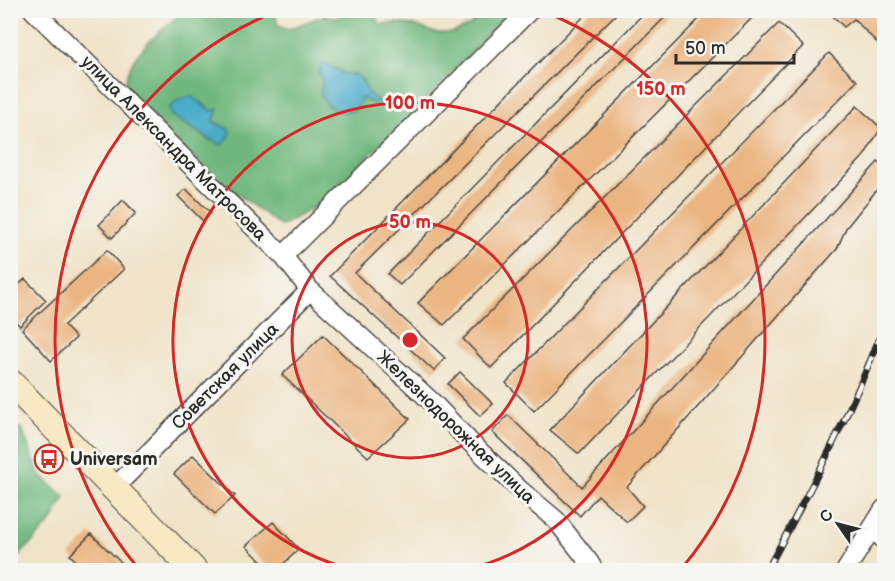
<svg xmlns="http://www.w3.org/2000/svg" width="895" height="581" viewBox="0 0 895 581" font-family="'Balsamiq Sans',sans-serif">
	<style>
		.forest { fill: #6fb77d; stroke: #4d7154; stroke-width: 1.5; fill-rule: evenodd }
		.water { fill: #49acc8; stroke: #3a6c7a; stroke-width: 1.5 }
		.building { fill: #ebb581 }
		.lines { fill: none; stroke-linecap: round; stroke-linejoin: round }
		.lane-casing { stroke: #494743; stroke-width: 12 }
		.street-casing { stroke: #494743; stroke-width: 21 }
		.secondary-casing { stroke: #494743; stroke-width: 28 }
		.lane { stroke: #fff; stroke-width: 9 }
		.street { stroke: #fff; stroke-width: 18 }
		.secondary { stroke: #f8e8c3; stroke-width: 26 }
		.rail-casing { stroke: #2b2b2b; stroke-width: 7 }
		.rail { stroke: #f6f6f2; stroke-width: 4.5; stroke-dasharray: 14; stroke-linecap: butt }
		.ring { fill: none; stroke: #d62828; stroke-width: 3 }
		.labels { text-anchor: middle; stroke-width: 6; stroke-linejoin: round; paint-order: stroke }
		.street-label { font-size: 18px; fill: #2b2b2b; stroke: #f6f6f2 }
		.poi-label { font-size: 18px; font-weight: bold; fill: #2b2b2b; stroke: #f6f6f2; text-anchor: start }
		.centre { fill: #d62828; stroke: #f6f6f2; stroke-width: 3 }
		.ring-label { font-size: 18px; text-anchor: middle; font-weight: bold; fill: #d62828; stroke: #f6f6f2; stroke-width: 6; stroke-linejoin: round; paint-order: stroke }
	</style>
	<rect width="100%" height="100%" fill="#f6f6f2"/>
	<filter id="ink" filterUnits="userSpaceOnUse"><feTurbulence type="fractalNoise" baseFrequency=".0167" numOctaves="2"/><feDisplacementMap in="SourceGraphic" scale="12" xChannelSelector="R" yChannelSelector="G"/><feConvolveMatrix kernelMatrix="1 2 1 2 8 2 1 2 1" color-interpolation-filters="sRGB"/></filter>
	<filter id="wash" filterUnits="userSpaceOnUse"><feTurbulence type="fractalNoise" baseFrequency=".008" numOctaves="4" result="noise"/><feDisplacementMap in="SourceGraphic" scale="24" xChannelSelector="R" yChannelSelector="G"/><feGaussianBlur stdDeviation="1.35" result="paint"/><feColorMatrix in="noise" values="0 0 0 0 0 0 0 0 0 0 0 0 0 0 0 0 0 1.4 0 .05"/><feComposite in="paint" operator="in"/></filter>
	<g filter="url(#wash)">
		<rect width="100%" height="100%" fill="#f0e3c8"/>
		<path class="forest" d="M184,11H276L277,24L289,29L324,15L338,18L342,12L341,11H374L380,24L397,23L417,26L435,33H452L469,26L485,11H511L486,35L459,67L320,204L281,226L234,192L183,148L126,89C122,59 164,28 184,11ZM328,65L344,74L356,75L363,81L368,93L380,103H372L362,98L354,111C320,115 316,90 328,65ZM201,102L216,115L213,122L220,124L210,141L188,124L171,115Z
			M11,425L22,429L40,475L65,497L52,521L22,553L11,563Z"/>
		<path class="water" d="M323,64L328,65L344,74L356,75L363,81L368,93L380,103H372L362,98L354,111L343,112L327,105L321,95L322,77L318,72Z
			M191,96L211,111L218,109L213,122L229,129L230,136L222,145C204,138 188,125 171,115L169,108L177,101Z"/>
		<g id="blocks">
			<path class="building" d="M590,10H620L355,273L445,358L434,371L330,276Z
				M647,10H672L400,285L388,274Z
				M708,10H760L444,325L418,303Z
				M827,10H884V22L883,23L884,25V50L854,19L844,27Z
				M779,23L803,46L491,368L463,339Z
				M829,53L857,81L534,411L506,383Z
				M857,106L881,128L864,156L579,454L550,430Z
				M878,162L884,167V181L846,228L837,249L627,487L643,506L627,522L598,495L580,516L492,432L508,415L582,487Z
				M186,189L211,213L203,221L178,196Z
				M123,200L136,213L112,238L99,225Z
				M107,250L124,269L64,325L76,338L51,361L22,329Z
				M25,279L46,300L20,326L10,316V293Z
				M323,335L410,419L368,457L282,375Z
				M460,372L493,404L480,416L448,384Z
				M193,455L235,496L215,514L174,474Z
				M273,522L299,549L277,570H270L246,546Z
				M91,534L129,570H86L70,555Z"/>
		</g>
	</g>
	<g filter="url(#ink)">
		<use href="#blocks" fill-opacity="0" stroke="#494743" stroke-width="1.5"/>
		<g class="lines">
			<g class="lane-casing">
				<path id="lane" d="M870,532L884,546"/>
			</g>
			<g class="street-casing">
				<path id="street" d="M33,10L283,256L310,290L433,403L470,442L520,490L556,520L589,562L594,570
					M283,256L530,10
					M114,488L310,290
					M846,570L884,509"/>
			</g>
			<g class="secondary-casing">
				<path id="secondary" d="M10,382L194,570"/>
			</g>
			<use href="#lane" class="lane"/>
			<use href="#street" class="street"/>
			<use href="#secondary" class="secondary"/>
			<g class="rail-casing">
				<path id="rail" d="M767,570C810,491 852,411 884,326"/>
			</g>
			<use href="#rail" class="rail"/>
		</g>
	</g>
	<g class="ring">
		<circle cx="410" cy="340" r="118"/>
		<path d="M355 570A237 237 0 1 1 465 570"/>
		<path d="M138 568A355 355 0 0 1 277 11M543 11A355 355 0 0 1 682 568"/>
	</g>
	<defs>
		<g id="bus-ring" transform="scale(1.5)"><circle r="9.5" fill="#f6f6f2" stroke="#c8321e" stroke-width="1.5"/><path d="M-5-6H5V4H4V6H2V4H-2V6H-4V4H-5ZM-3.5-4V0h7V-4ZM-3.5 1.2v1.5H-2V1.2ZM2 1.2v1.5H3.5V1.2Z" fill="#c8321e"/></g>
	</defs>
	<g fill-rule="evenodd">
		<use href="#bus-ring" x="49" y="459"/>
	</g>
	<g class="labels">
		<g class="street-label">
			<text transform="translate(174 148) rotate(45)" y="6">улица Александра Матросова</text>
			<text transform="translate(225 376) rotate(-45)" y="6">Советская улица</text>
			<text transform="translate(456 427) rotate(44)" y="6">Железнодорожная улица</text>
		</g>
		<g class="poi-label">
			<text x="70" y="465">Universam</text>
		</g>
	</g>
	<circle cx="410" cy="340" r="9" class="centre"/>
	<g class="ring-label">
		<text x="661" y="95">150 m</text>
		<text x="410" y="109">100 m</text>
		<text x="410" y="228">50 m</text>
	</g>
	<rect width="895" height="581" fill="none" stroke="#f6f6f2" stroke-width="36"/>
	<g transform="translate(838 524) rotate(305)" stroke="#f6f6f2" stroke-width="4.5" paint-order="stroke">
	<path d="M0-4.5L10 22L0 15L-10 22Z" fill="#2b2b2b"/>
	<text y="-9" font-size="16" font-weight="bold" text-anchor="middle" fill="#2b2b2b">С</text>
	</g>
	<path d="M676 54v9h118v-9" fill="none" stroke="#2b2b2b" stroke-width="3"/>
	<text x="685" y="54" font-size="18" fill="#2b2b2b" stroke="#f6f6f2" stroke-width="4.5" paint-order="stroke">50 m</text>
</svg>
